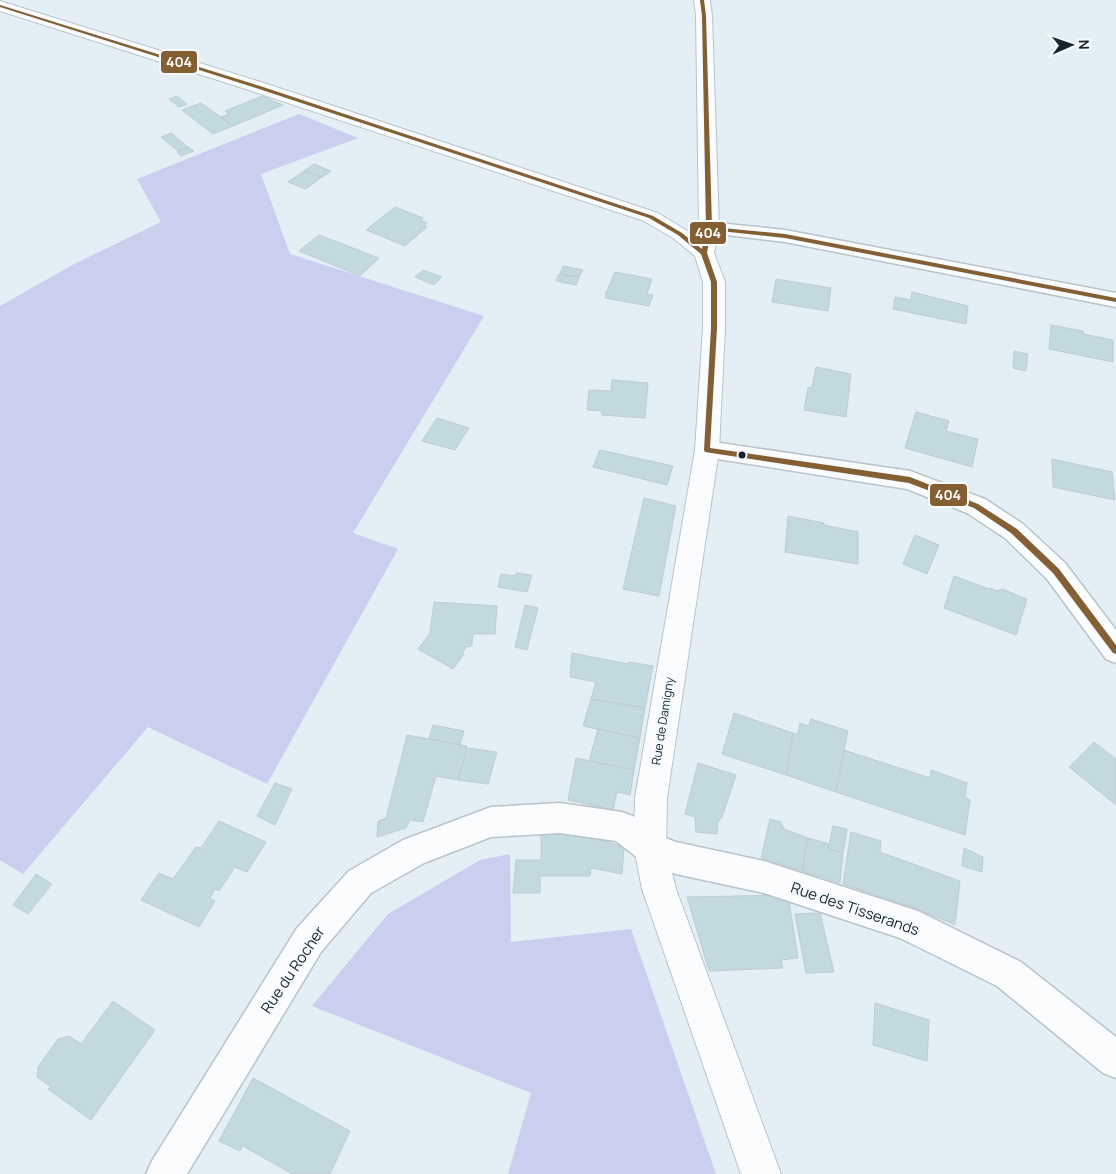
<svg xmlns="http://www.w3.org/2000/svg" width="1116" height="1174" viewBox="0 0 1116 1174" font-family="Manrope,sans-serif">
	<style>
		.green { fill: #cacfef }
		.building { fill: #c2d9e0; stroke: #c0ccd1 }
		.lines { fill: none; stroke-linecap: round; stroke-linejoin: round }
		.minor-casing { stroke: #b9c3ca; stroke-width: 3 }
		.tertiary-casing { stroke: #b9c3ca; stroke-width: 2 }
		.minor { fill: #fbfcfe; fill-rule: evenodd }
		.tertiary { fill: #fbfcfe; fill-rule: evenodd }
		.bus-1-casing { stroke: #f4fbff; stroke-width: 3 }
		.bus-1 { fill: #845f34; fill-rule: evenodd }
		.bus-dot { fill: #18232b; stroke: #f4fbff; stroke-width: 2 }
		.labels { text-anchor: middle; stroke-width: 4; stroke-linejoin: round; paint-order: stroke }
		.street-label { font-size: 12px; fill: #18232b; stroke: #f4fbff }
		.near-street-label { font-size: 15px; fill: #18232b; stroke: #f4fbff }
		.line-badge { stroke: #f4fbff; stroke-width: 2 }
		.badge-label { font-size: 14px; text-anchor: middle; font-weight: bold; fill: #fff }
	</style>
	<rect width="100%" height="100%" fill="#e4eef5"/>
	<path class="green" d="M299,114L358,138L261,174L290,254L484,316L353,533L398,549L267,784L148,727L23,874L0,860V306L76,263L161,222L137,179Z
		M510,854L511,942L631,929L716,1174H508L531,1093L312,1006L388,914L480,860Z"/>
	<path class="building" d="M177,96L187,104L179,107L169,99Z
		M262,96L283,105L233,126L221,117L229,114L225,111Z
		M201,103L221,117L233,126L213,134L182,110Z
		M171,133L188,147L178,151L161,137Z
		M188,147L194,151L181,156L177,152Z
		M314,164L331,171L322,177L304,171Z
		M304,171L322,177L306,189L288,182Z
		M395,207L423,218L421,220L427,223L424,226L427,227L405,246L366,230Z
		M319,235L379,258L360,276L299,251Z
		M563,266L583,270L579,277L560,274Z
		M423,270L442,277L434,285L415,277Z
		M615,272L652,279L647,294L653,295L649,306L605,298L606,293H605L607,291Z
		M559,274L579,278L576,285L556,281Z
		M776,279L831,288L828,311L772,302Z
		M912,292L968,306L966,324L893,309L895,297L911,300Z
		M1051,325L1083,331V334L1113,340V362L1049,349Z
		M1014,351L1028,354L1026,371L1013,368Z
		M816,367L851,374L846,417L804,410L808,388L812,387Z
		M612,380L648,383L645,418L602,415V411L587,410L589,390L611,391Z
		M916,412L949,421L946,431L978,439L972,467L905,448Z
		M437,418L469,428L455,450L422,441Z
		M600,450L673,466L667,485L593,467Z
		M1052,459L1112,472L1115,500L1053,487Z
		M644,498L676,506L659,596L623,589Z
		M788,516L824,523V525L858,532V564L785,552Z
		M915,535L939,545L927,574L903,564Z
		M516,573L532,575L527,592L498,587L501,574L516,576Z
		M954,576L989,589L990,588L997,591L1002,589L1027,599L1016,635L944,608Z
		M434,602L497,606L495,634H473L472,644L470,647L467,646L462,653L464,654L453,669L418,649L430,633Z
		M525,605L538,608L527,650L515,647Z
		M572,653L628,664L629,662L653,666L645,708L591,699L596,682L570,677Z
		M591,699L645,708L640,738L583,726Z
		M734,713L793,733L786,775L722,754Z
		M811,719L848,731L836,792L786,775L793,733L798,734L800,723L809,726Z
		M433,725L464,731L460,745L429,739Z
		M598,729L640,738L634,770L589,761Z
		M407,735L467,746L458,780L436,776L423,822L410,820L406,828L377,837L378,821L386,818Z
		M1094,742L1116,759V805L1069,767Z
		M467,748L497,752L488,784L458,780Z
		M844,750L930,778L931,770L967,783L965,797L970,800L965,835L836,792Z
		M576,758L634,770L630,795L617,792L613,810L568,800Z
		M698,763L736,775L722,817L718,822L717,834L696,832L695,817L685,814Z
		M275,783L292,789L275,825L257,816Z
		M770,819L781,822L784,829L808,838L802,871L761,858Z
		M219,821L266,842L247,872L235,867L219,891L215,889L210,898L215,901L199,927L141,900L159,873L173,879L196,847L201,848Z
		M833,826L847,829L843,853L828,849Z
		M851,832L881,841L880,852L960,881L955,925L915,908L843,884Z
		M541,833L586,835L624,847L622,874L591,868L590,876H540V893H513L516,860H541Z
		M808,838L829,844L828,849L843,853L840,883L802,871Z
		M964,848L983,857L982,872L962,866Z
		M36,874L52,884L28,914L13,905Z
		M788,895L798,958L781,960L783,968L709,971L687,897Z
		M820,913L834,972L806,973L795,914Z
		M113,1001L155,1030L91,1120L48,1089L51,1087L37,1077L38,1067L58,1039L69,1036L81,1044Z
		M875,1003L929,1020L927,1061L873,1045Z
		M253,1078L350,1131L330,1174H292L243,1146L240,1151L219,1141Z"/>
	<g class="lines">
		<g class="minor-casing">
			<path id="minor" d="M709,222L785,230L1116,293V307L785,242L702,232L699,228L702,224Z
				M707,441L910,471L985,499L1023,524L1065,563L1116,630V663L1106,659L1047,579L1005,538L967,513L907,489L699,456L695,450L699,444Z
				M560,803L622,812L633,816L660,836L676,842L764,861L918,911L1021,962L1116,1037V1078L1103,1073L997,986L900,938L764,893L676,874L639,859L616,841L560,833L491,837L424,863L371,893L321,952L187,1174H146L152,1161L297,928L349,871L403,840L491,807Z"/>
		</g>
		<g class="tertiary-casing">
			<path id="tertiary" d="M694,0H710L712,16L719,228L714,253L725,282V328L719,450L667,798L666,848L676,889L781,1174H741L642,889L634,848L635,798L695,450L703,328V282L695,256L673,238L644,221L252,91L0,11V1L264,83L658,213L697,237L699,228L696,16Z"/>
		</g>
		<use href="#minor" class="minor"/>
		<use href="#tertiary" class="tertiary"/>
		<g class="bus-1-casing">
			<path id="bus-1" d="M700,0H704L706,16L712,227L785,234L1116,298V302L785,238L711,230L707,253L717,282V328L710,448L910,477L978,504L1017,529L1059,569L1116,645V654L1113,653L1053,573L1011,533L974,508L909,483L705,452L704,450L711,328V282L701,254L678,235L649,218L256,88L0,7V5L260,86L653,216L682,233L702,249L706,228L702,16Z"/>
		</g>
		<use href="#bus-1" class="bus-1"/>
	</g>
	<circle class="bus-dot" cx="742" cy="455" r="4.5"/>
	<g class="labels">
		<g class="street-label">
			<text transform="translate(663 721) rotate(-81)" y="4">Rue de Damigny</text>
		</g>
		<g class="near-street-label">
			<text transform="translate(855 909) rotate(19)" y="5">Rue des Tisserands</text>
			<text transform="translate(293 970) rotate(-56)" y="5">Rue du Rocher</text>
		</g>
	</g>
	<g class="line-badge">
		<rect x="160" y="50" width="38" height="24" rx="5" fill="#845f34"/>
		<rect x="689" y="221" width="38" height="24" rx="5" fill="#845f34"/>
		<rect x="929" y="483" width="39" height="24" rx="5" fill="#845f34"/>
	</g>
	<g class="badge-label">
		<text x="179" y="67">404</text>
		<text x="708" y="238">404</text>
		<text x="948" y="500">404</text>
	</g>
	<g transform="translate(1071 45) rotate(88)" stroke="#f4fbff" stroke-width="4" paint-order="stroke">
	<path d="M0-4L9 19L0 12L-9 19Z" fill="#18232b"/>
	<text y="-8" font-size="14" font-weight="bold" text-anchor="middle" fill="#18232b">N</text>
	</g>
</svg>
